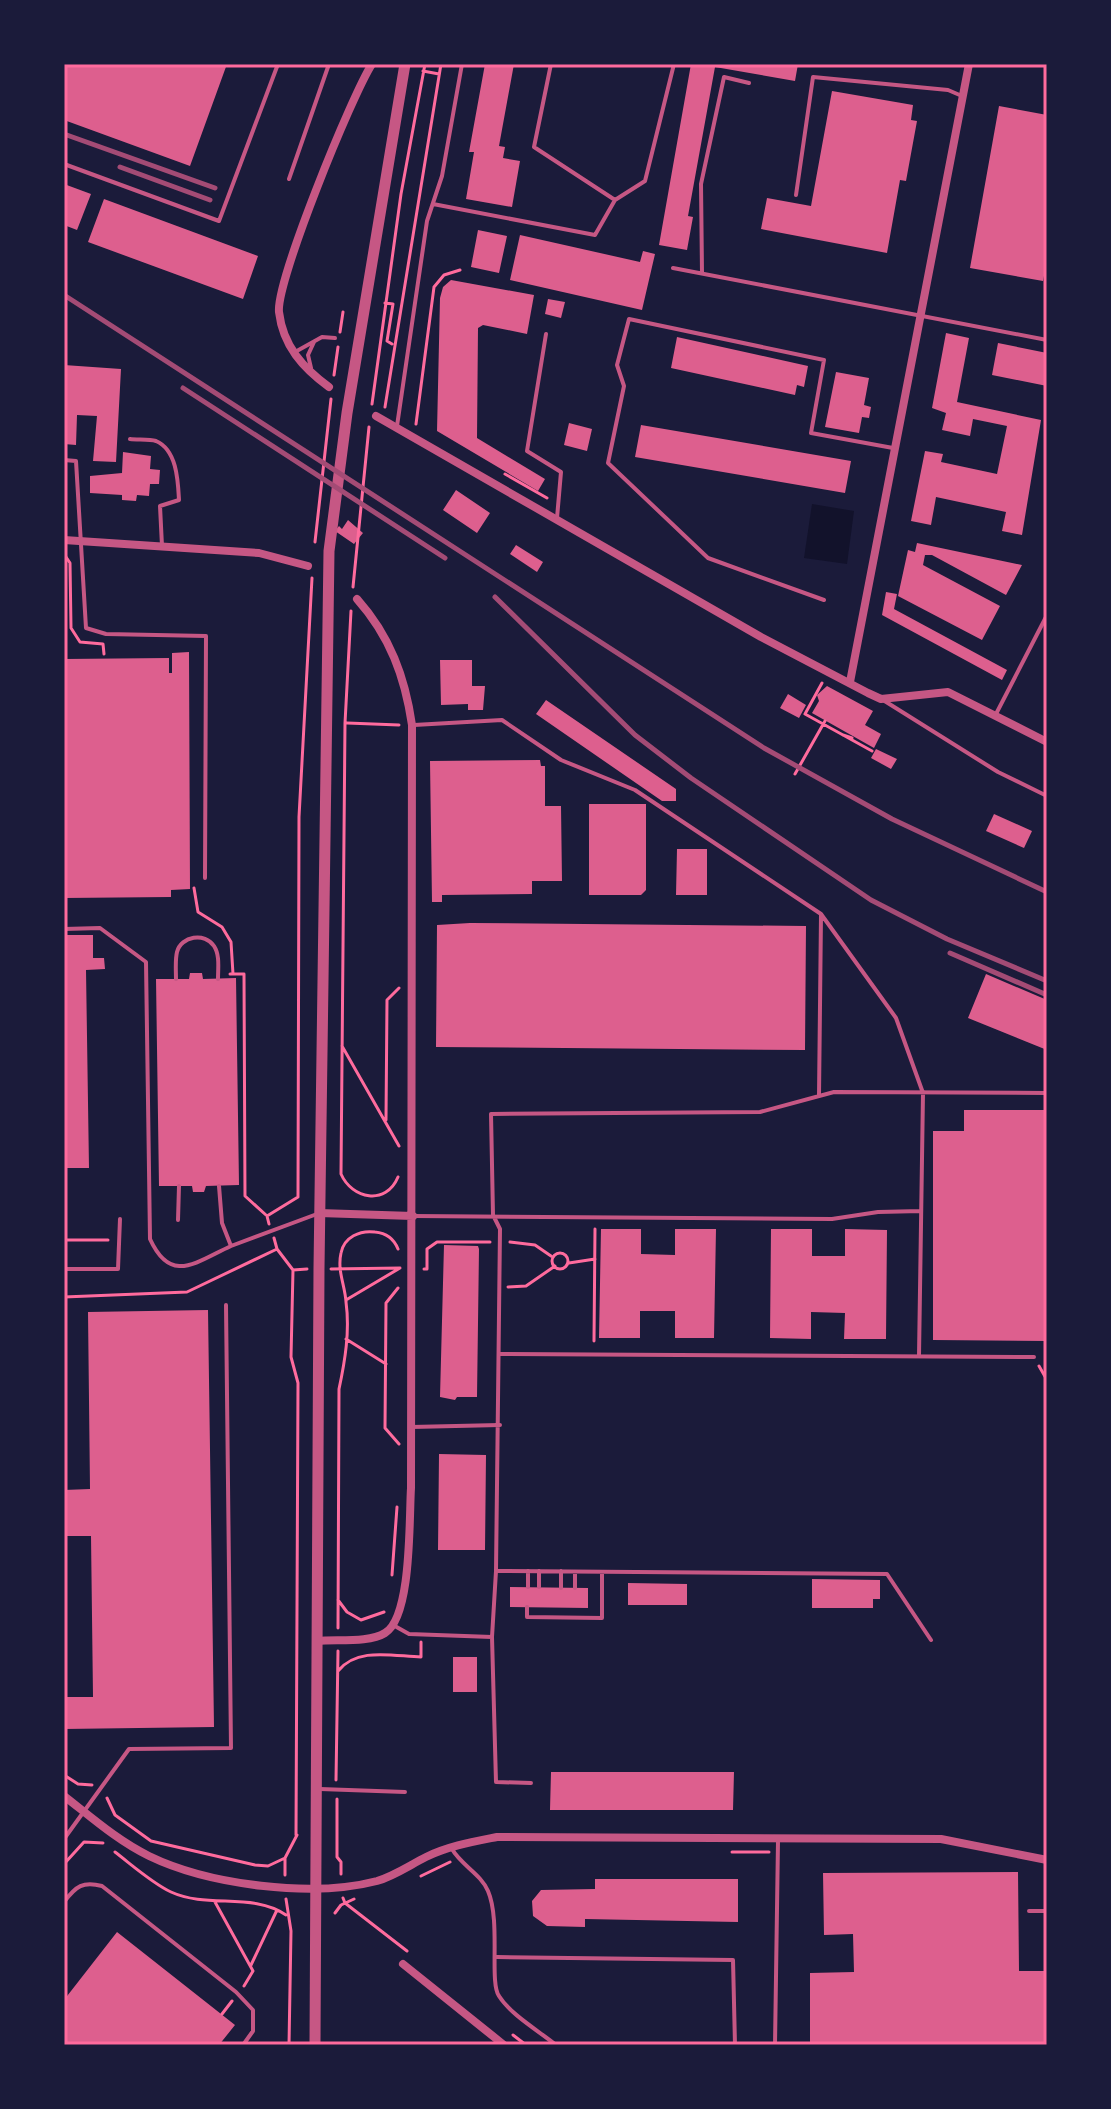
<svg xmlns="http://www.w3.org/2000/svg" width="1111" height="2109" viewBox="0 0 1111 2109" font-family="'Nunito Sans',sans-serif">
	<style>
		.water { fill: #12122b }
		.building { fill: #dd5f8e }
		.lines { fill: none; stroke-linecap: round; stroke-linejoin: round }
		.path { stroke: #ff6b9d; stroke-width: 3 }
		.service { stroke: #c65784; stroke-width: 4 }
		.minor { stroke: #c65784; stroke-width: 8 }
		.tertiary { stroke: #c65784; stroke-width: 11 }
		.rail { stroke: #a44b75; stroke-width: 5 }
		.neatline { fill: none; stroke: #ff6b9d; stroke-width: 3 }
	</style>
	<rect width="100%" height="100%" fill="#1b1b3a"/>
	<path class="water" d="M812,504L854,511L847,564L804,558Z"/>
	<path class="building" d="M64,64H227L190,166L64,120Z
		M485,64H514L499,146L505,147L503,158L520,161L512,207L466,199L474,152H469Z
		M691,64H798L795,81L715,67L688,216L693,217L687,250L659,245Z
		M832,91L913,105L911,120L917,121L906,181L900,180L887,253L761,229L767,198L811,206Z
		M999,106L1047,115V260L1043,281L970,268Z
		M64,184L91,194L77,230L64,225Z
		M104,199L258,256L243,299L88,242Z
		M478,230L507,236L499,273L471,267Z
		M520,235L640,262L643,251L655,254L642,310L510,280Z
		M451,280L534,295L527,334L483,325L478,328L477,438L545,479L538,491L437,431L440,298L443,287Z
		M548,299L565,302L561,318L545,314Z
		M946,333L969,338L957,402L1041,420L1022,535L1002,531L1006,512L936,497L931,525L911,521L925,451L943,454L941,462L997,474L1007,426L973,419L970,436L942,430L946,413L932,408Z
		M677,337L808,366L804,387L797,385L795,395L671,368Z
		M998,343L1047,353V386L992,375Z
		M64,365L121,369L116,462L93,461L97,416L77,415L76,445L64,444Z
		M836,372L869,378L864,405L871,407L869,418L862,417L859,433L825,427Z
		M569,423L592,429L587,451L564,445Z
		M641,425L851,461L845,493L635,457Z
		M123,452L151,456L150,469L160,470L159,484H150L149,496L137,495L136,501L122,500V495L90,493V476L122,473Z
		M456,490L490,513L477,533L443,510Z
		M348,520L363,533L354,544L335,531L339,526L342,529Z
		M917,543L1022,565L1006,595L932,555H925L923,565L1000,606L982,640L898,596L908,550L915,552Z
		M516,545L543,562L537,572L510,554Z
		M886,592L897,594L894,609L1007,670L1002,680L882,615Z
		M189,652L190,889L171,890V897L64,898V659L169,658V673H172V653Z
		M440,660H472V686H485L483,710H468V704L441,705Z
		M827,686L873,711L865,725L881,734L874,748L812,713L819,701L817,695Z
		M788,694L806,705L799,718L780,708Z
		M546,700L676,789V801H662L536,714Z
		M876,749L897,759L891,769L871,758Z
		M540,760L541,766H545V806H561L562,881H532V894L442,895V902H432L430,761Z
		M589,804H646V890L641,895H589Z
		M994,814L1032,831L1024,848L986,831Z
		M677,849H707V895H676Z
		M470,923L806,926L805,1050L436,1047L437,925Z
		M64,935H93V958H104L105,969L86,970L89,1168H64Z
		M190,973H202L203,979L236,978L239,1185L206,1186L204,1192H193L192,1186H159L156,979H189Z
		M986,974L1047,1000V1050L968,1018Z
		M964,1110H1047V1341L933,1340V1131H964Z
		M601,1229H641V1254L675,1255V1229H716L714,1338H675V1311H640V1338H599Z
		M771,1229H812V1256H845V1229L887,1230L886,1339H844L845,1313L811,1312V1339L770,1338Z
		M444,1245L478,1246L479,1249L477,1397H457L455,1400L440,1397Z
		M208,1310L214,1727L64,1729V1697H93L91,1536H64V1490L90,1489L88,1312Z
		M439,1454L486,1455L485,1550H438Z
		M812,1579L880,1580V1599H873V1608H812Z
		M628,1583L687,1584V1605H628Z
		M510,1587L588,1588V1608L510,1607Z
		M453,1657H477V1692H453Z
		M551,1772H734L733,1810H550Z
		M1018,1872L1019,1971H1047V2045H810V1973L854,1972L853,1934L824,1935L823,1873Z
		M595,1879H738V1922L585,1919V1927L547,1926L533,1916L532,1901L541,1890L595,1889Z
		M117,1932L235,2025L219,2045H64V2000Z"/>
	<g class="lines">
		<path class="path" d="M423,71L439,74
			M385,303L393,304L387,341L392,344
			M340,332L343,312
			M334,375L338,347
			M372,404L401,194L425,64
			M385,407L441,64
			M416,424L434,287L444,275L460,270
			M505,474L547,498
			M315,542L331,399
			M64,554L70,563L71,628L80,642L103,644L104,654
			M353,587L369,427
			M351,611L345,723L341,1174C352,1199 386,1206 398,1177
			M822,683L805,714L872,751
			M347,723L399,725
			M843,735L852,738
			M795,774L825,721
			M194,888L198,912L222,927L231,942L233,974
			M230,974H244L245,1196L266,1215
			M342,1046L399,1146
			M386,1120L387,1000L399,988
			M269,1224L267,1216L298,1197L299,817L312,578
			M274,1238L277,1249
			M64,1240H108
			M510,1242L535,1245L551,1256
			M552 1261a8 8 0 1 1 16 0a8 8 0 1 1-16 0Z
			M569,1263L595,1259
			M331,1269L400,1268L346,1300
			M424,1269H427V1249L437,1242H490
			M293,1270L291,1357L298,1383L296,1835
			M508,1287L526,1286L555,1266
			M398,1288L386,1303L385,1428L399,1444
			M64,1297L187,1292L277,1249L293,1270L307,1269
			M346,1339L386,1364
			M594,1341L595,1229
			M1039,1366L1047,1380
			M392,1575L397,1507
			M338,1600L347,1612L361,1620L384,1612
			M338,1628L339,1389C345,1361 350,1331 346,1302C345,1285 337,1271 341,1253C344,1237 360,1230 375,1232C386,1233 394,1239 398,1249
			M338,1671C357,1647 392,1656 421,1657V1642
			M64,1775L78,1784L92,1785
			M336,1780L338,1651
			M107,1798L115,1815L151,1841L255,1865L268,1866L285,1858
			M337,1799V1857L341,1862V1874
			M115,1852C132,1865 152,1883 171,1892C208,1909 253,1892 286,1915
			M732,1852H769
			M64,1864L84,1842L103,1843
			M285,1875V1858L297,1835
			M421,1876L450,1862
			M343,1898L345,1903L407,1951
			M286,1899L291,1931L289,2045
			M215,1902L253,1971L244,1986
			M335,1913L341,1905L354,1899
			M251,1965L277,1910
			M222,2014L232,2001
			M513,2035L526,2045"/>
		<path class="service" d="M551,64L534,147L615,200L645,181L674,64
			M64,164L219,221L278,64
			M289,179L329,64
			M796,195L813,77L948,90L962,96
			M433,204L595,235L615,200
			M673,268L1047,340
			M702,273L701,184L724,77L749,83
			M546,334L527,451L561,472L557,518
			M295,352L322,337L335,338
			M311,368L308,355L314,342
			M397,426L427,221L442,176L462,64
			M130,439C137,440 149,439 156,441C177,450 178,481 179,500L160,506L162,546
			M64,460L76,461L86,628L106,634L206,636L205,878
			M824,600L708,558L608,463L624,386L617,365L629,319L824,360L811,433L893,448
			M883,700L998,772L1047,796
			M996,714L1047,615
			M414,725L502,720L561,760L635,790L821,914L896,1018L923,1093L919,1356
			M64,929L100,928L146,962L150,1239C171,1285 196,1262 231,1246
			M176,979C176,971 175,960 177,952C181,936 205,932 214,946C220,955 218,968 218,979
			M819,1096L821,915
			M219,1186L222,1223L231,1246L317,1214
			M413,1216L832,1219L878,1212L921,1211
			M178,1220L179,1186
			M64,1269H118L120,1219
			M500,1354L1034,1357
			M411,1427L500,1425
			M496,1571L492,1637L496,1782L531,1783
			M539,1571V1587
			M528,1587V1571
			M561,1588V1571
			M575,1588V1572
			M527,1607V1617L602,1618V1572
			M393,1625L409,1634L492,1637
			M931,1640L887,1574L496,1571L500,1229L493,1215L491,1114L760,1112L834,1092L1047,1093
			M320,1789L405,1792
			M64,1839L129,1749L231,1748L226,1305
			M452,1849C461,1865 481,1874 488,1891C501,1921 489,1982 499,1996C511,2015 539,2031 556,2045
			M64,1902C76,1886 83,1881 102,1886L236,1992L253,2010V2031L243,2045
			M1029,1911H1047
			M497,1957L733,1960L735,2045
			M775,2045L778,1841"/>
		<path class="minor" d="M329,387C303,368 283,346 279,312C276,281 352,95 372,64
			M376,416L761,637L868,693L881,699L948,692L1047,742
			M64,540L259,553L308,566
			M850,682L969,64
			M319,1213L413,1216
			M317,1641C337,1639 369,1643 385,1633C412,1617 409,1518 411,1488L412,725C405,677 390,636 357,599
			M64,1796C91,1817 118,1841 149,1856C209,1885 312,1898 377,1881C394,1876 410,1865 426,1857C449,1846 472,1842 497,1837L941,1839L1047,1860
			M403,1964L504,2045"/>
		<path class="tertiary" d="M315,2045L319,1268L329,551L347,413L405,64"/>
		<path class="rail" d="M64,134L215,188
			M120,167L210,200
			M64,295L764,748L892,819L1047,892
			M183,388L445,558
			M495,597L635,735L691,778L871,900L947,939L1047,981
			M950,953L1047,995"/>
	</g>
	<rect width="1111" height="2109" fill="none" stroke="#1b1b3a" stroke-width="132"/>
	<rect x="66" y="66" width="979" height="1977" class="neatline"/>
</svg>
